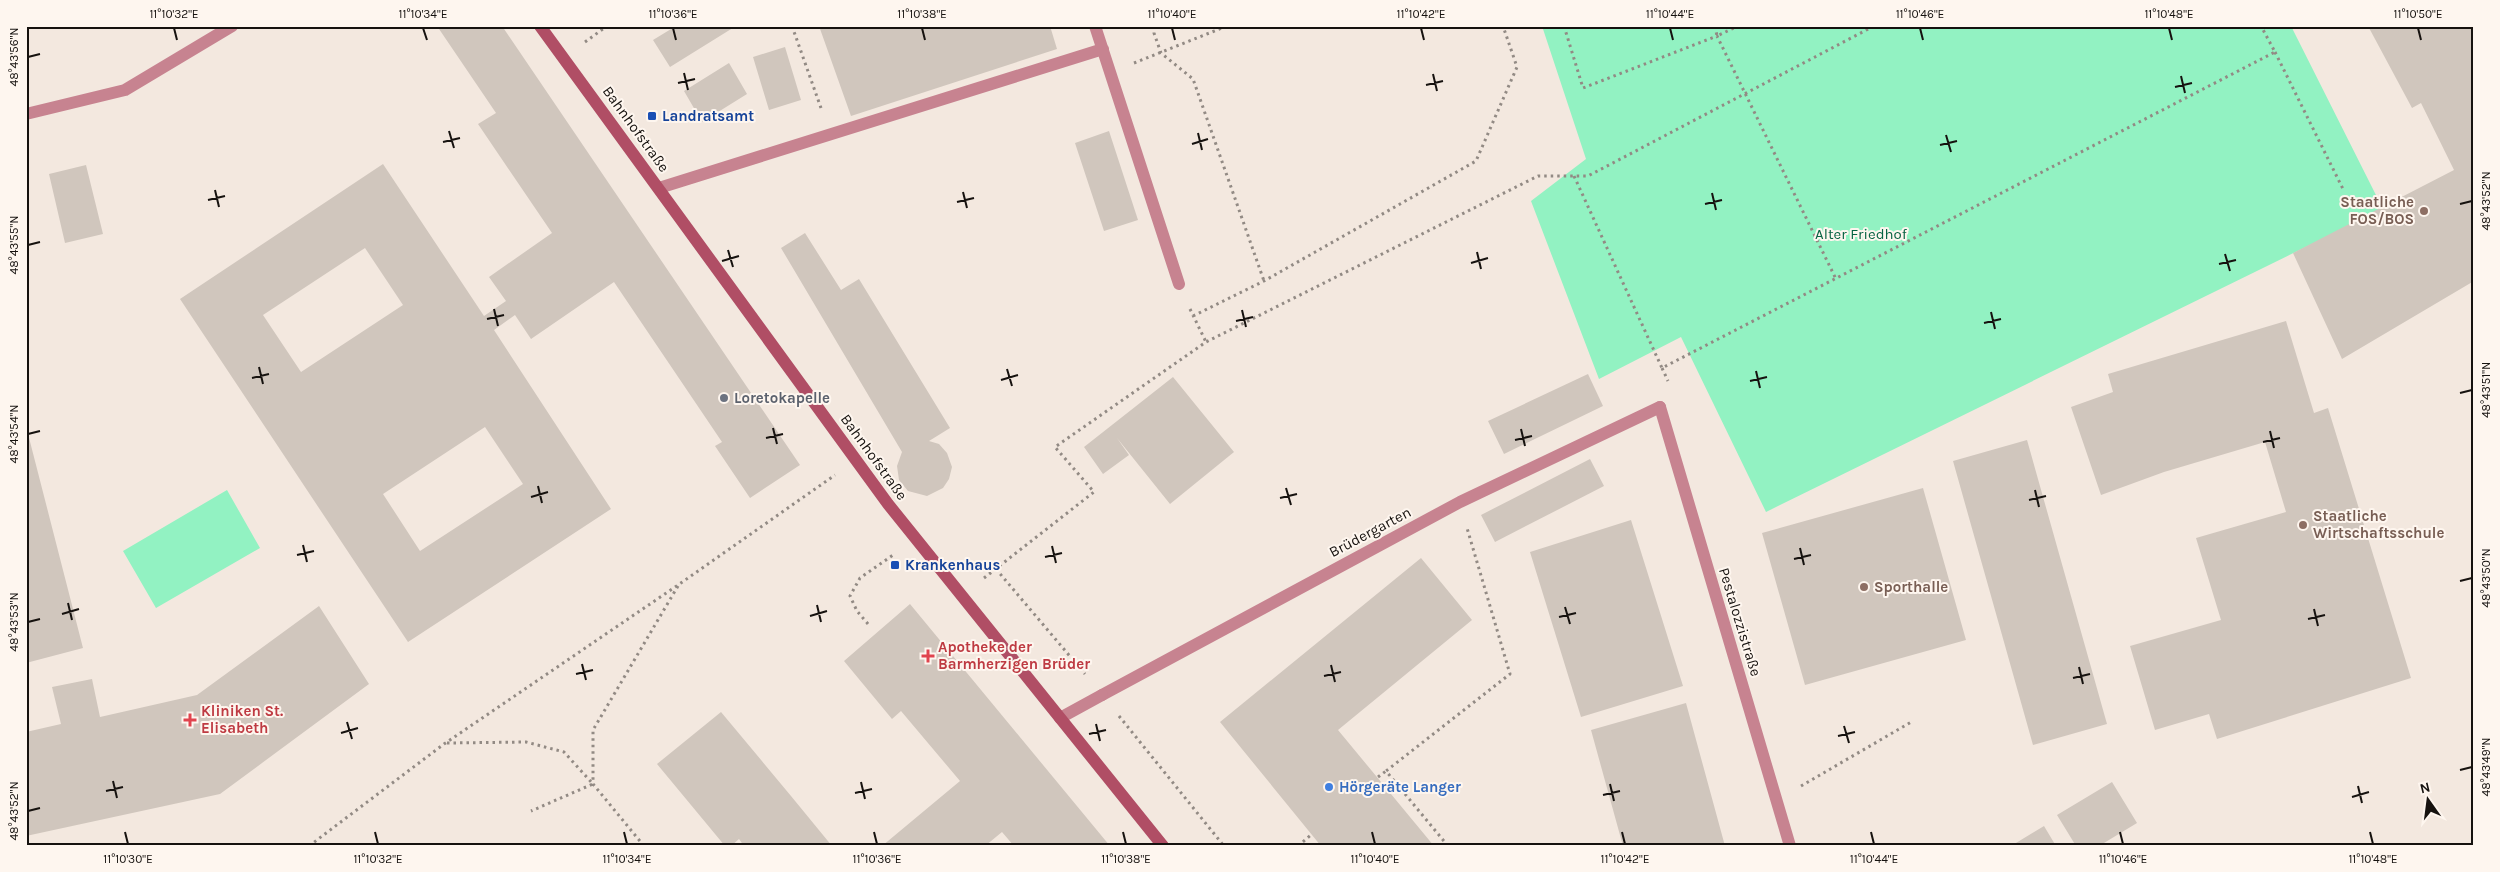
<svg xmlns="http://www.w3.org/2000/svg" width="2500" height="872" viewBox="0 0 2500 872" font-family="Karla,sans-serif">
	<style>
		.green { fill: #92f2c2 }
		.building { fill: #d0c6bd; fill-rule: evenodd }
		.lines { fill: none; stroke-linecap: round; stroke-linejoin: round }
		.path { stroke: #928a84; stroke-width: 3; stroke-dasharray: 2.5 4; stroke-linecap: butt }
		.lane { stroke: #c78390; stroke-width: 12 }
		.street { stroke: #c78390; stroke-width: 12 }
		.secondary { stroke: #b04e65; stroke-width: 12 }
		.ticks { fill: none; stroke: #16120f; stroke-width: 2 }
		.transit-dot { fill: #1a4fb4; stroke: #fef6ef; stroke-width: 2 }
		.education-dot { fill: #8d6e63; stroke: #fef6ef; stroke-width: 2 }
		.worship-dot { fill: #6b7280; stroke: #fef6ef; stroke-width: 2 }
		.health-dot { fill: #e0444e; stroke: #fef6ef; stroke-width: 2 }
		.shop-dot { fill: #3f7fe0; stroke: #fef6ef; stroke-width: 2 }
		.labels { text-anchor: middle; stroke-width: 4; stroke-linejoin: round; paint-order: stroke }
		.transit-label { font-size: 15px; font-weight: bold; fill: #164399; stroke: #fef6ef; text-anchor: start }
		.street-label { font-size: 15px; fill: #16120f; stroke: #fef6ef }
		.education-label { font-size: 15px; font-weight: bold; fill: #785e54; stroke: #fef6ef; text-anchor: start }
		.park-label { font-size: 15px; fill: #076342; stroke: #fef6ef }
		.worship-label { font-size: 15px; font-weight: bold; fill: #5b616d; stroke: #fef6ef; text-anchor: start }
		.health-label { font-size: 15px; font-weight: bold; fill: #be3a42; stroke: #fef6ef; text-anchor: start }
		.shop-label { font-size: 15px; font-weight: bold; fill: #366cbe; stroke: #fef6ef; text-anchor: start }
		.neatline { fill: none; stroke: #16120f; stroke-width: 2 }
		.ticks-label { font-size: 12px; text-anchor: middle; fill: #16120f }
	</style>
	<rect width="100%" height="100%" fill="#f3e8df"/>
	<path class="green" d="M1542,26H2291L2383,209L1766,512L1681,337L1599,379L1531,201L1586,159Z
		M227,490L260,548L156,608L123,551Z"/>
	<path class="building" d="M437,26H502L800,465L750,498L715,446L722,442L614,282L531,339L515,315L494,330L611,509L408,642L180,299L383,164L484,316L506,301L489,277L552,233L478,124L496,113ZM365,248L403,305L301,372L263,315ZM485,427L523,484L420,551L383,494Z
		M676,26H736L670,67L653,40Z
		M819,26H1050L1057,49L851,116Z
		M2368,26H2474V281L2342,359L2293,253L2454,170L2421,103L2412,108Z
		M785,47L801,100L769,110L753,57Z
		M729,63L747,94L702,122L684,91Z
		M1109,131L1138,220L1104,231L1075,143Z
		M86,165L103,234L65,243L49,174Z
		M805,233L841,290L859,279L950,428L929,441L939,444L947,453L952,467L949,479L943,488L927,496L908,491L899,480L897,466L902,452L781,248Z
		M2286,321L2314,413L2328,408L2411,678L2217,739L2209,714L2155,730L2130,646L2221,620L2196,538L2286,512L2265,442L2164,472L2101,495L2071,407L2113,392L2108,374Z
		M1588,374L1603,406L1504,454L1488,421Z
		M1173,377L1234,452L1170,504L1117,438L1129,455L1103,474L1084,447Z
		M26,426L83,648L26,663Z
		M2027,440L2107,724L2033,745L1953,461Z
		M1590,459L1604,486L1495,542L1481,515Z
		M1923,488L1966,640L1805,685L1762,533Z
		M1631,520L1683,686L1581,717L1530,552Z
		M1421,558L1472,620L1338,730L1434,846H1321L1220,722Z
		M910,604L1110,846H1014L1002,832L985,846H882L960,781L901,711L892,719L844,661Z
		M319,606L369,684L220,794L26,836V732L61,724L52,687L92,679L100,717L197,695Z
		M1686,703L1725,846H1623L1591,730Z
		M721,712L791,796L832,846H744L739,839L731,846H725L657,764Z
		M2112,782L2137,823L2099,846H2076L2057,815Z
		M2044,826L2056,846H2011Z"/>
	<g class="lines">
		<path class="path" d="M792,26L821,108
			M1154,26V33L1161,53L1193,79L1264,281
			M1564,26L1583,88L1717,36L1836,279
			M1715,26L1717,36L1738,26
			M585,42L607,26
			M2275,52L2343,189
			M1134,63L1227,26
			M1574,176L1662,368L2275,52L2261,26
			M1190,309L1206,342
			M1193,316L1264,281L1476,161L1517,67L1503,26
			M1662,368L1668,381
			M996,569L1085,674
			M984,578L1094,492L1055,447L1206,342L1538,176H1588L1874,26
			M868,624L857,611L850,596L860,578L893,555
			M1119,716L1224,846
			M447,743L526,742L564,752L593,784L531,811
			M1378,777L1386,771
			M1801,786L1913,721
			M309,846L444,744L678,585L835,475
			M644,846L593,784V730L678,586
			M1298,846L1312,834
			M1448,846L1386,771L1510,674L1467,528"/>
		<path class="lane" d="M1095,26L1179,284
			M26,114L125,90L232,26
			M659,188L1103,49
			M1102,695L1460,502L1660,407"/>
		<path class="street" d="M1660,407L1790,846
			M1060,718L1102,695"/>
		<path class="secondary" d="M540,26L888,504L1163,846"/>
	</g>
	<path class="ticks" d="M174,28L177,40M423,28L427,40M673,28L676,40M922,28L925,40M1172,28L1175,40M1421,28L1424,40M1670,28L1673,40M1920,28L1923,40M2169,28L2172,40M2418,28L2421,40M28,57L40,54M684,73L688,90M1433,74L1437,91M2181,76L2185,93M678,83L695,79M1426,85L1443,81M2175,87L2192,83M449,131L454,148M1198,133L1202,150M1946,135L1951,152M443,142L460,138M1192,144L1208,139M1940,145L1957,141M215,190L219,207M963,192L967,208M1712,193L1716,210M208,200L225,196M957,202L974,198M1705,204L1722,200M2460,204L2472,201M28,245L40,242M728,250L733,267M1477,252L1481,269M2225,254L2230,271M722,261L739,256M1471,263L1488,258M2219,264L2236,260M494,309L498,326M1242,310L1246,327M1991,312L1995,329M487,319L504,315M1236,321L1253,317M1984,323L2001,319M259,367L263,384M1007,369L1012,386M1756,371L1760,388M252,378L269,374M1001,380L1018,375M1750,381L1767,377M2460,393L2472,390M773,428L777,444M1521,429L1525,446M2270,431L2274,448M28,434L40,431M766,438L783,434M1515,440L1532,436M2263,442L2280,438M538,486L542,503M1286,488L1291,505M2035,490L2039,507M531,497L548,492M1280,498L1297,494M2029,500L2046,496M303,545L307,562M1052,546L1056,563M1800,548L1804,565M297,555L314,551M1045,557L1062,553M1794,559L1811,555M2460,581L2472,578M68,603L72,620M817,605L821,622M1565,607L1570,624M2314,609L2318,626M62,614L79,609M810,616L827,611M1559,617L1576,613M2308,619L2325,615M28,622L40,619M582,664L586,680M1331,665L1335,682M2079,667L2083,684M576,674L593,670M1324,676L1341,672M2073,678L2090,674M347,722L352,739M1096,724L1100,741M1844,726L1849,743M341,733L358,728M1089,734L1106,730M1838,736L1855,732M2460,770L2472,767M113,781L117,798M861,782L865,799M1610,784L1614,801M2358,786L2362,803M106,791L123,787M855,793L872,789M1603,795L1620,791M2352,797L2369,792M28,811L40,808M125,832L128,844M375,832L378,844M624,832L627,844M874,832L877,844M1123,832L1126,844M1372,832L1375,844M1622,832L1625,844M1871,832L1874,844M2120,832L2123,844M2370,832L2373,844"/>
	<g class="transit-dot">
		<rect x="647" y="111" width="10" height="10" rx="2.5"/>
		<rect x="890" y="560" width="10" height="10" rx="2.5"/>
	</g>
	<g class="education-dot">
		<circle cx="2424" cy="211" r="5"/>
		<circle cx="2303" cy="525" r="5"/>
		<circle cx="1864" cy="587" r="5"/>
	</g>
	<circle class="worship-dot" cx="724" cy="398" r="5"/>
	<g class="health-dot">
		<path d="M925.5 648.5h5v5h5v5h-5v5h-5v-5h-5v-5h5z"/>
		<path d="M187.5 712.5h5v5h5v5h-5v5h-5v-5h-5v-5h5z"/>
	</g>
	<circle class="shop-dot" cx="1329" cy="787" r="5"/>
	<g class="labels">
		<g class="transit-label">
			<text x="662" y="121">Landratsamt</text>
			<text x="905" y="570">Krankenhaus</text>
		</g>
		<g class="street-label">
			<text transform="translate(636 129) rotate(54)" y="5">Bahnhofstraße</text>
			<text transform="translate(874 457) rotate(54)" y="5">Bahnhofstraße</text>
			<text transform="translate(1370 532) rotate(-28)" y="5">Brüdergarten</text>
			<text transform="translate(1740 622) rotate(73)" y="5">Pestalozzistraße</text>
		</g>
		<g class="education-label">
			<text x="2414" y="207" text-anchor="end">Staatliche<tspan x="2414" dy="17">FOS/BOS</tspan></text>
			<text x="2313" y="521">Staatliche<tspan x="2313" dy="17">Wirtschaftsschule</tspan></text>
			<text x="1874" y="592">Sporthalle</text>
		</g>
		<g class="park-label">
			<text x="1861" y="239">Alter Friedhof</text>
		</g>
		<g class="worship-label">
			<text x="734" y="403">Loretokapelle</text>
		</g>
		<g class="health-label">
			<text x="938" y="652">Apotheke der<tspan x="938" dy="17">Barmherzigen Brüder</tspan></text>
			<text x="201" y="716">Kliniken St.<tspan x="201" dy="17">Elisabeth</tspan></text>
		</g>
		<g class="shop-label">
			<text x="1339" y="792">Hörgeräte Langer</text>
		</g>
	</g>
	<rect width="2500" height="872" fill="none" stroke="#fef6ef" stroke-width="55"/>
	<g transform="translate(2428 800) rotate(346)" stroke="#fef6ef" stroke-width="4" paint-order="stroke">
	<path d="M0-4L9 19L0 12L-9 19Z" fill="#16120f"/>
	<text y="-8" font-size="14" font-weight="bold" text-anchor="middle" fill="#16120f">N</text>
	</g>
	<rect x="28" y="28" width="2444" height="816" class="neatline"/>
	<g class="ticks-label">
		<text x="174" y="18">11°10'32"E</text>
		<text x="423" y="18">11°10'34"E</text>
		<text x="673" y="18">11°10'36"E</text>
		<text x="922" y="18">11°10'38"E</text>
		<text x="1172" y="18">11°10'40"E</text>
		<text x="1421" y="18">11°10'42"E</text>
		<text x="1670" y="18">11°10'44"E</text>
		<text x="1920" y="18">11°10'46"E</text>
		<text x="2169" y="18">11°10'48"E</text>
		<text x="2418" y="18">11°10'50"E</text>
		<text transform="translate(14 57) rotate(-90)" y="4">48°43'56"N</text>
		<text transform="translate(2486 201) rotate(-90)" y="4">48°43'52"N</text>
		<text transform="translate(14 245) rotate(-90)" y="4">48°43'55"N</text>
		<text transform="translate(2486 390) rotate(-90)" y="4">48°43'51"N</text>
		<text transform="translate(14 434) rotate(-90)" y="4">48°43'54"N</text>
		<text transform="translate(2486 578) rotate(-90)" y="4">48°43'50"N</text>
		<text transform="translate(14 622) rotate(-90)" y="4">48°43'53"N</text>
		<text transform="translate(2486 767) rotate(-90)" y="4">48°43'49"N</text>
		<text transform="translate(14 811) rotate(-90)" y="4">48°43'52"N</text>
		<text x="128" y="863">11°10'30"E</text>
		<text x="378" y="863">11°10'32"E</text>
		<text x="627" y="863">11°10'34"E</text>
		<text x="877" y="863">11°10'36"E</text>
		<text x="1126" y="863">11°10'38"E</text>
		<text x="1375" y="863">11°10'40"E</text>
		<text x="1625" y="863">11°10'42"E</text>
		<text x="1874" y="863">11°10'44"E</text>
		<text x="2123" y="863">11°10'46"E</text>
		<text x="2373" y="863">11°10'48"E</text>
	</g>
</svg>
